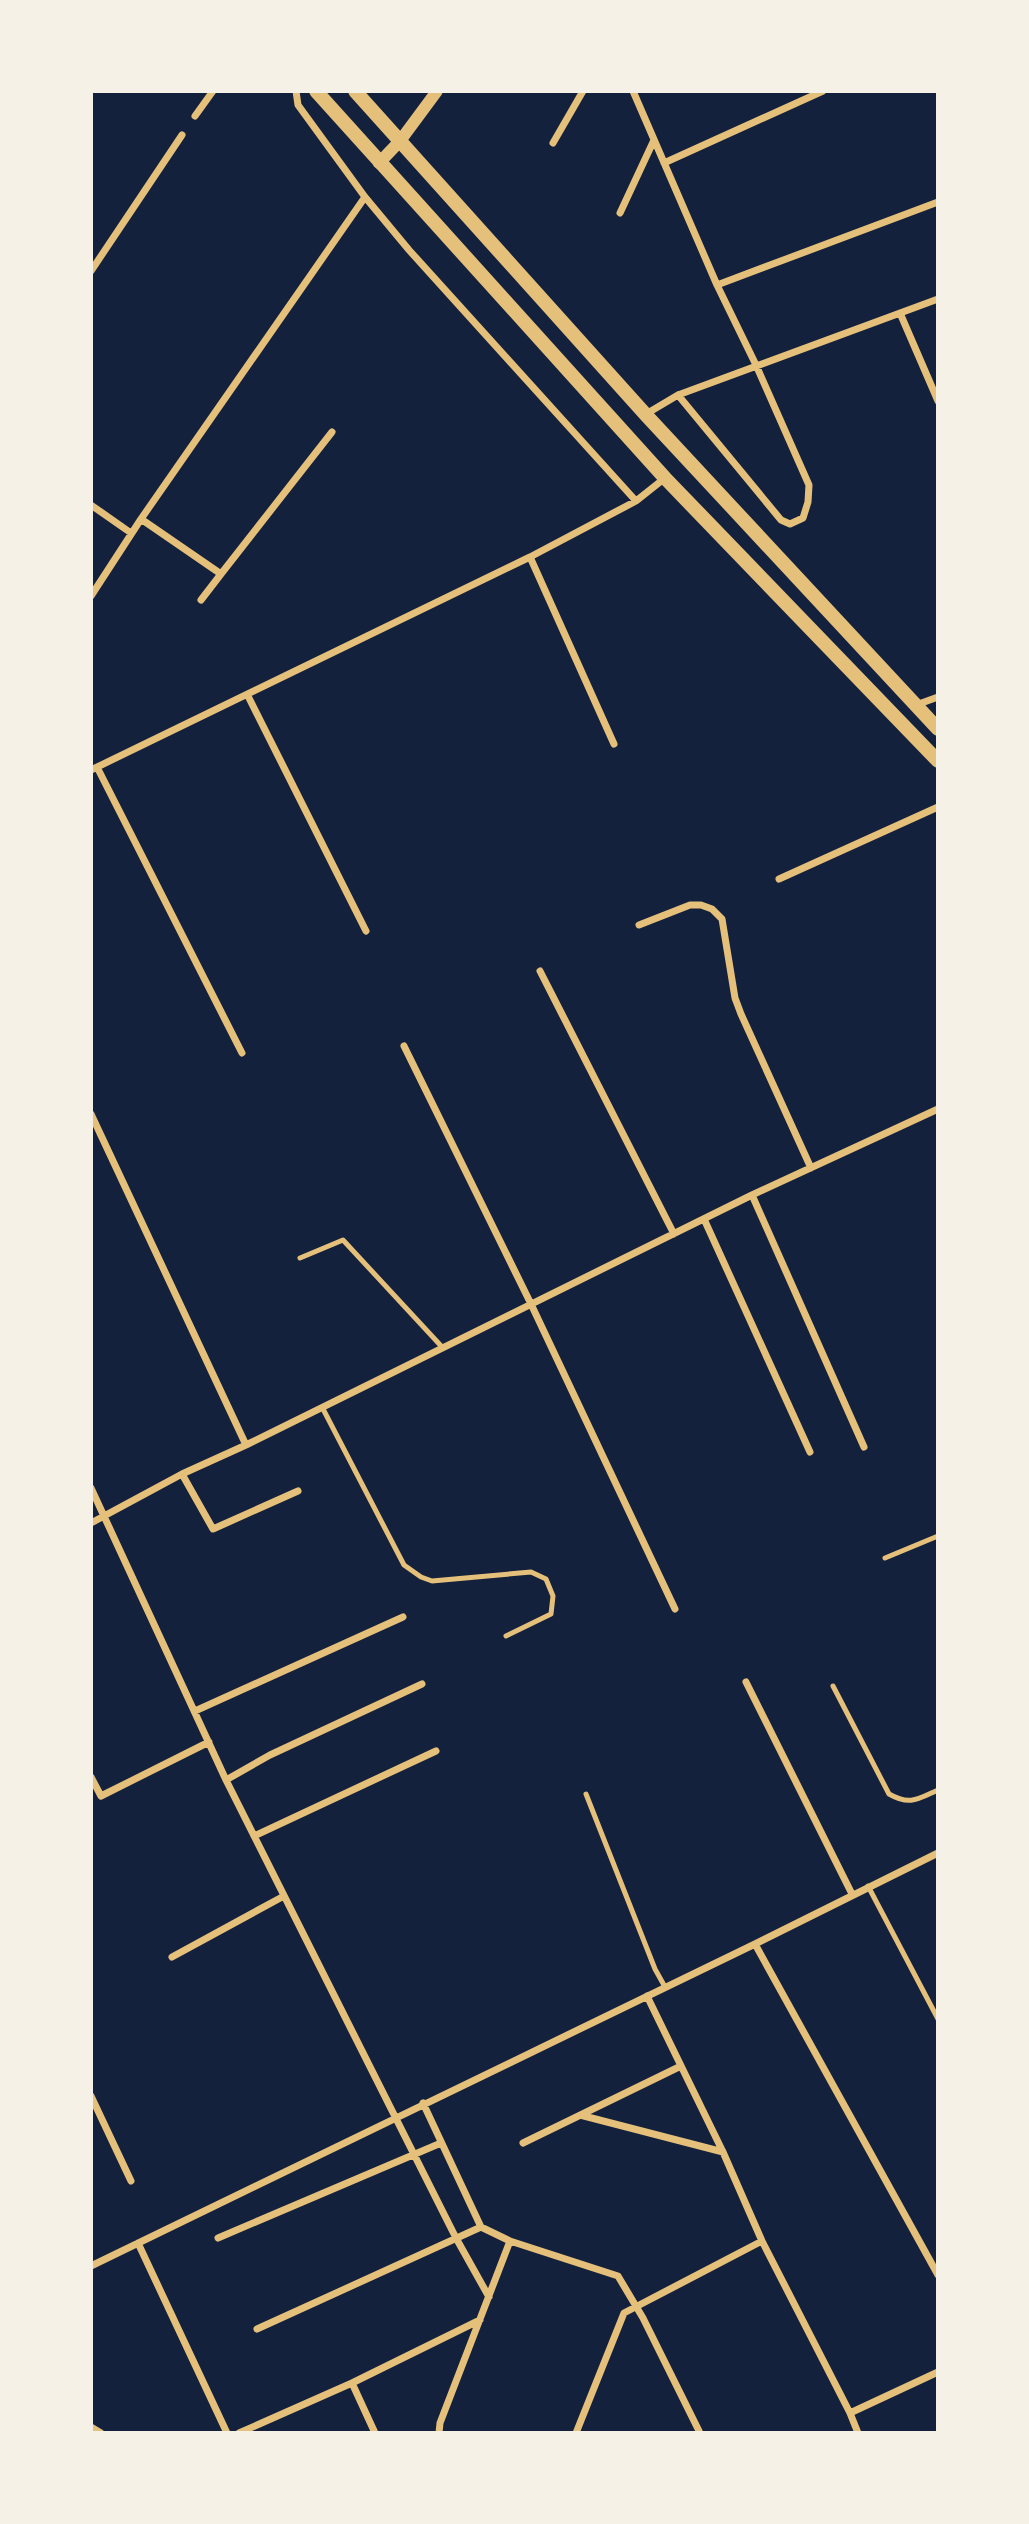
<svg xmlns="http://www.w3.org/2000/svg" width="1029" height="2524" viewBox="0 0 1029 2524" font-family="Poppins,sans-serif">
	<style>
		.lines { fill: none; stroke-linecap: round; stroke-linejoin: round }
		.service { stroke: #e5c07b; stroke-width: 5 }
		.minor { stroke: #e5c07b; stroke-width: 7 }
		.tertiary { stroke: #e5c07b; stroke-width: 12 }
		.secondary { stroke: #e5c07b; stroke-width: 14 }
	</style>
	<rect width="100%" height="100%" fill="#14213d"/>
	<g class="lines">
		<path class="service" d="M300,1258L343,1240L443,1348
			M322,1407L404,1565L421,1577L432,1581L531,1572L546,1579L553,1596L551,1614L506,1636
			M885,1558L938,1536
			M833,1686L889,1794C910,1806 918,1799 938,1790
			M586,1794L655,1969L665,1987
			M868,1886L938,2019"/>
		<path class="minor" d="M296,91L298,105L365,197L409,250L636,501
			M633,91L717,285L756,365L809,485L808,502L803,518L790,524L781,520L678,395
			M195,116L213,91
			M553,143L583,91
			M664,163L823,91
			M620,213L654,140
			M91,271L182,135
			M717,285L938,202
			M900,313L938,401
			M646,414L678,395L938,299
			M91,505L131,533
			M141,519L221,574L332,432
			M530,557L614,744
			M91,596L141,519L365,197
			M201,600L221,574
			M248,696L366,931
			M916,705L938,697
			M97,767L242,1053
			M91,770L530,557L636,501L665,478
			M779,879L938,807
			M639,925L690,905H701L712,909L722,919L735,998L741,1014L811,1168
			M540,971L674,1234
			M404,1046L531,1304L675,1609
			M91,1114L246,1445
			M752,1195L864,1447
			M704,1219L810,1452
			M182,1474L213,1529L298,1491
			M91,1488L226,1780L456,2238L489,2297
			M91,1523L182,1474L246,1445L752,1195L938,1109
			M746,1682L852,1894
			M195,1711L403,1617
			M91,1777L101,1796L209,1742
			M226,1780L270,1755L422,1684
			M254,1836L436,1751
			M755,1944L938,2275
			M172,1957L284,1896
			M647,1996L723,2152L762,2241L850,2413L858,2433
			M91,2096L131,2181
			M423,2103L481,2227L510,2241L618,2276L643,2318L700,2433
			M580,2115L723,2152
			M523,2143L681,2066
			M218,2238L441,2143
			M138,2243L227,2433
			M91,2266L755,1944L938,1853
			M257,2329L481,2227
			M352,2383L375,2433
			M850,2413L938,2372
			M91,2427L101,2433
			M239,2433L352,2383L480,2320
			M439,2433L440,2423L510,2241
			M576,2433L624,2313L762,2241"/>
		<path class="tertiary" d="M379,163L400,141L437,91"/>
		<path class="secondary" d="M316,91L665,478L938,761
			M355,91L646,415L938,729"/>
	</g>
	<rect width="1029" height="2524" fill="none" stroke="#f6f1e7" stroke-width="186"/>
</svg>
